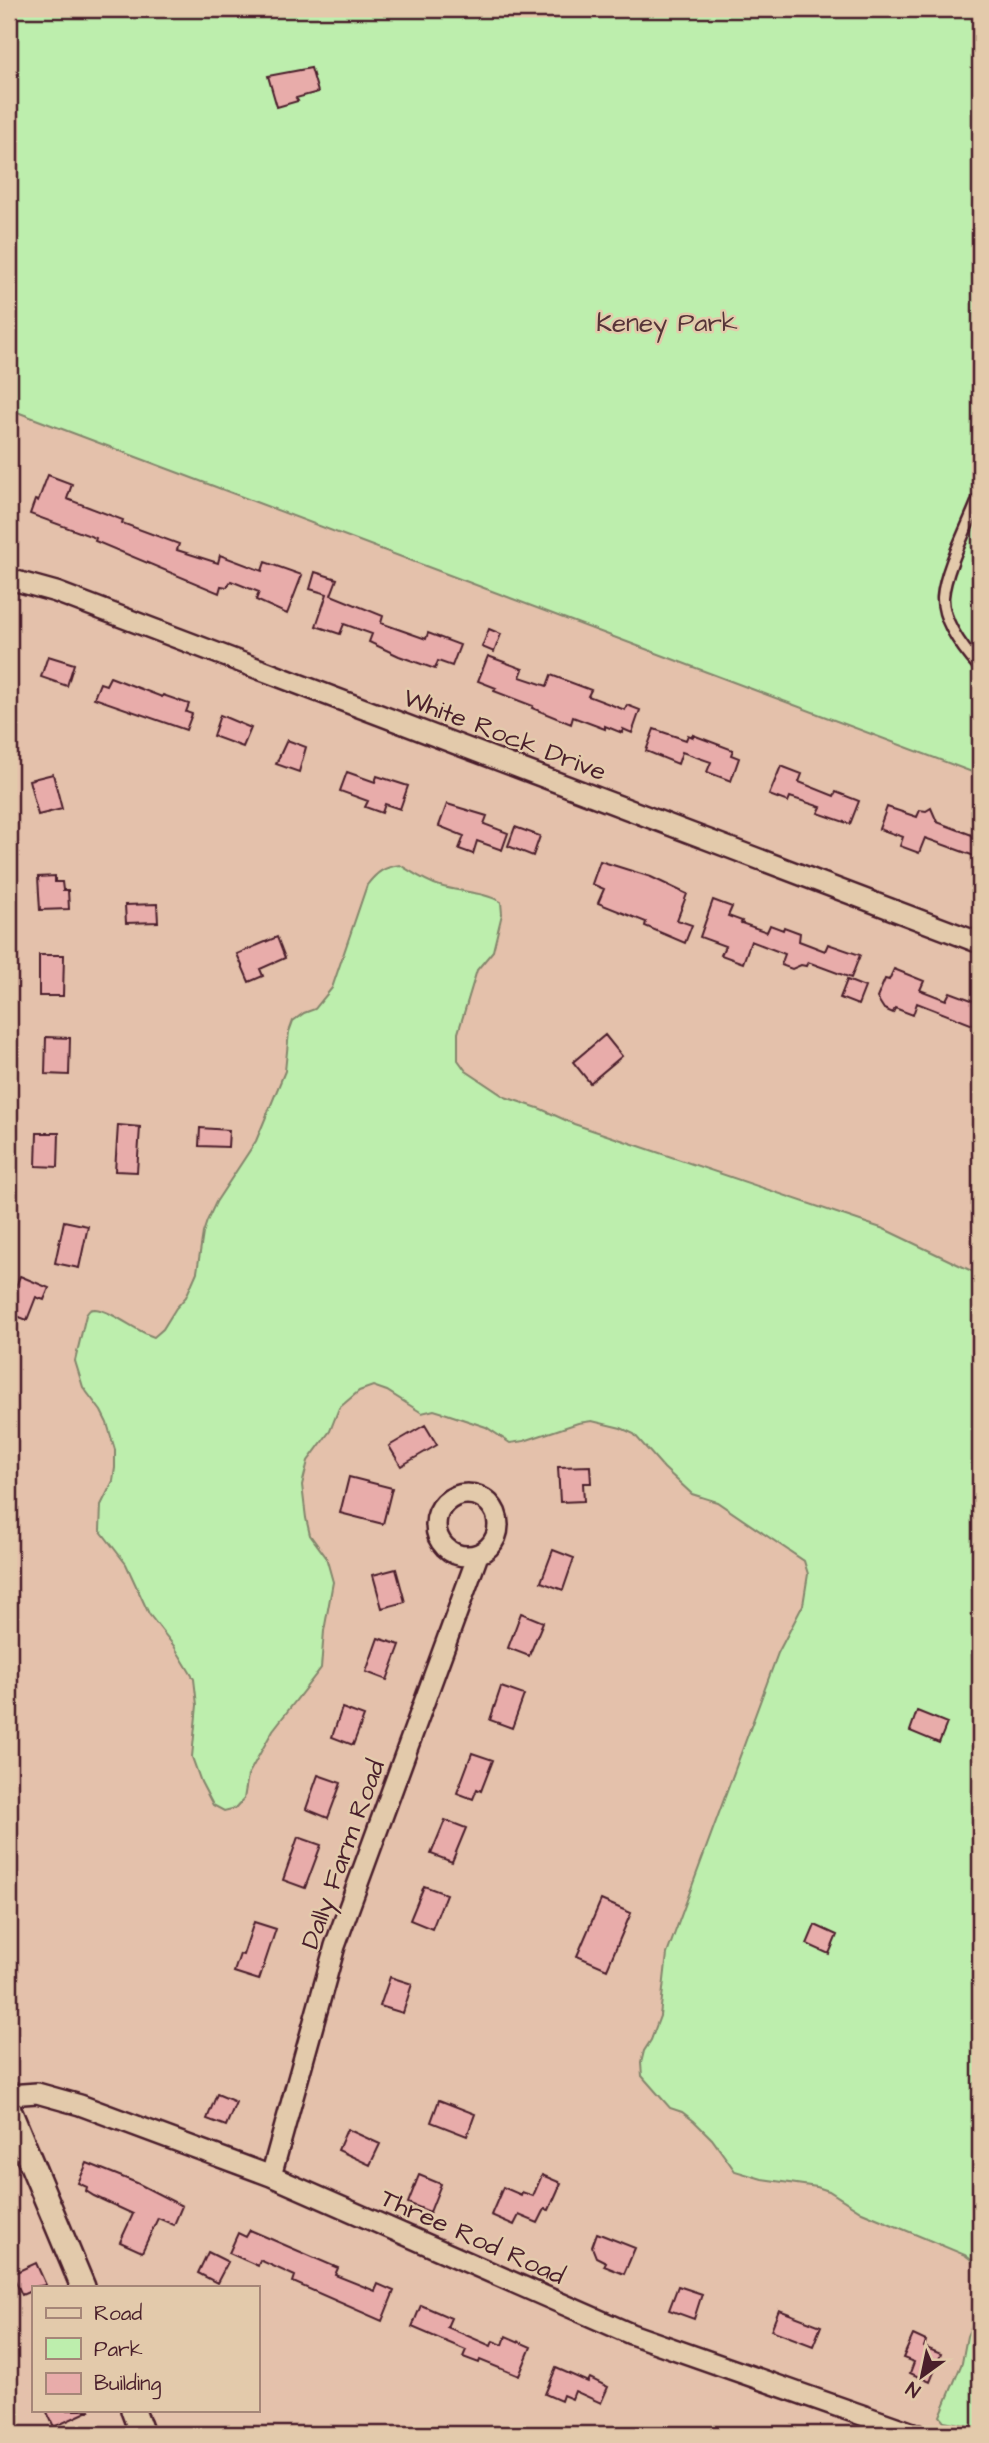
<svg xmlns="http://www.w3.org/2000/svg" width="989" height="2443" viewBox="0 0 989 2443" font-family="'Architects Daughter',sans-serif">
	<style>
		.green { fill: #bdeead; stroke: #84866c; stroke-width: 2 }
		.building { fill: #e8acaa; stroke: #4a1f2b; stroke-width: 2 }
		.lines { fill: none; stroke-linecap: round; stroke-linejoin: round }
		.service-casing { stroke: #4a1f2b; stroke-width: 15 }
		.minor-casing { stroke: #4a1f2b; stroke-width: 24 }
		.tertiary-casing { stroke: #4a1f2b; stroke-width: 28 }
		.service { stroke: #e3caab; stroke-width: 10 }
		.minor { stroke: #e3caab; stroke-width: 19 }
		.tertiary { stroke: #e3caab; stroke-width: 23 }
		.labels { text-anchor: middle; stroke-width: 5; stroke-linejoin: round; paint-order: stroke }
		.park-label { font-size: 26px; fill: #563438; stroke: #e3caab }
		.street-label { font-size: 26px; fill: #4a1f2b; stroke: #e3caab }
	</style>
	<rect width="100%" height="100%" fill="#e4c1ab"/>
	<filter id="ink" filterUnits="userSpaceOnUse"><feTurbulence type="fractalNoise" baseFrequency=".0143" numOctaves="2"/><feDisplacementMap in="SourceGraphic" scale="14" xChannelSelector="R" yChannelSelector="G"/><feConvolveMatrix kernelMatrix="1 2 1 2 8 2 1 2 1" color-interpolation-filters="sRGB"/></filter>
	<g filter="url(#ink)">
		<path class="green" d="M9,9H980V775L9,409Z
			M400,865C413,873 426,882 440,886C460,892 484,892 501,902L502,914L493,951L477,970L458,1033V1060L466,1071L505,1097L541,1109L574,1124L884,1229L980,1275V2273L975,2263L965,2255L862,2212L829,2191L817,2187L762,2179L735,2171L712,2139L694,2121L682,2112L670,2108L642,2076L641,2063L644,2051L651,2040L660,2016L667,1954L778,1653L803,1605L808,1574L804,1561L717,1502L692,1494L664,1468L634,1434L621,1428L592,1421L578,1423L524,1441L510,1443L486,1427L447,1414L434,1410L422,1413L387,1391L373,1386L359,1391L339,1408L330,1431L308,1461L302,1485L306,1518L310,1535L326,1557L333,1582L324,1631L321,1668L273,1730L248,1775L244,1799L236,1808L224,1811L213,1805L201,1782L192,1757L197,1705L194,1679L174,1646L149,1614L126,1564L100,1530L101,1505L113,1481L115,1468V1450L107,1423L101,1411L83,1387L75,1361L86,1315C89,1311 89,1309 95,1309C111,1310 137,1332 154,1337L163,1329L176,1308L186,1297L197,1272L203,1233L207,1221L216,1202L256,1141L285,1071L289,1032L293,1021L304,1013L315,1009L332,988L367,885C377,872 384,867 400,865Z
			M980,2308V2431L965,2425L944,2421L940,2416L962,2363L967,2336Z"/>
		<path class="building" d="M311,68L318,92L296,98L298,101L277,107L268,76Z
			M48,475L72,484L67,499L123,520L122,523L179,544L177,550L218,563L220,555L262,571L265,562L302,575L287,614L256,600L259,592L231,581L227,587L221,586L219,593L95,541L96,538L30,514L35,500L38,501Z
			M315,572L337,579L331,595L383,616L381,623L426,639L428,633L460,645L452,666L438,661L435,669L399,656L369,642L372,634L344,624L340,634L316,626L327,594L310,589Z
			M489,629L501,634L494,652L482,647Z
			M48,656L74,664L67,686L41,677Z
			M488,656L523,669L520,677L547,686L551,675L591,690L588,696L625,710L627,705L640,710L632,733L623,729L622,733L605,726V729L573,717L571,724L532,708L533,706L494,691L496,688L478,681Z
			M110,677L162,697L163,695L189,704L186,712L192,714L186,730L94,698L100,683L106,685Z
			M220,715L251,728L243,747L213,736Z
			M654,729L686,740L688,735L693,737V735L733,750L731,755L739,758L731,781L707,772L711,762L682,752L678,764L646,751Z
			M287,740L306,747L299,772L276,764Z
			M781,766L802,774L799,782L834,796L836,792L859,801L850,824L818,813L821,807L790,797L788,802L769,795Z
			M347,772L375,782L377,776L408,786L400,809L385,804L382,813L365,807L368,801L340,791Z
			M53,774L62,809L38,815L29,780Z
			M447,804L487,816L484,824L508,833L502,850L477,841L473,854L459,849L464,836L439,826Z
			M887,807L917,817L920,810L926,811L931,808L937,822L980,838V858L925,838L919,853L900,846L903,837L879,829Z
			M515,827L540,836L533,856L508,846Z
			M600,861L651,877L687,894L677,920L692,925L685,943L645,926L646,922L598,903L604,889L592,884Z
			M55,876V882H62L63,890H68L69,909L40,910L38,877Z
			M713,900L732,907L728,916L742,921L741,923L767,932L770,925L783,930L784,927L800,933L799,941L825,951L828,944L860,955L851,978L808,962L806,966L801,965L792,969L781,965L785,954L751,941L743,963L721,955L725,946L700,937Z
			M157,904L158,922L126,923L125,905Z
			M277,937L285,958L260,969L263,976L249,982L237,954Z
			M39,955H64L63,996H39Z
			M894,969L924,981L920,990L946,1000L950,992L980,1003L973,1025L917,1003L913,1015L895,1008L893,1013L884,1009L877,998L885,979L889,980Z
			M847,980L865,987L858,1005L840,998Z
			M605,1035L622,1056L590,1083L573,1062Z
			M46,1037L70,1038L69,1075L45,1074Z
			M118,1125L140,1127L137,1172L115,1171Z
			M200,1128L229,1130L228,1147L199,1146Z
			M37,1133H59L58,1167L36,1166Z
			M64,1221L88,1226L79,1268L55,1263Z
			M20,1276L49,1288L44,1300L36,1297L27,1320L9,1313V1304Z
			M425,1425L437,1445L401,1466L389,1446Z
			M590,1466L591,1483H583L584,1501L560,1502L558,1467Z
			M349,1477L392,1488L383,1524L340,1513Z
			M553,1550L574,1558L563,1590L541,1582Z
			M396,1569L405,1602L382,1608L373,1575Z
			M521,1613L543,1622L529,1656L508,1648Z
			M378,1638L400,1645L387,1680L366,1672Z
			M501,1687L524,1695L512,1728L490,1720Z
			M342,1708L364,1716L353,1745L332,1737Z
			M917,1711L947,1723L939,1743L910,1731Z
			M472,1753L493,1760L481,1791L477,1789L473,1799L457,1793Z
			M318,1775L341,1783L328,1818L306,1809Z
			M445,1820L466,1828L452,1862L431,1854Z
			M298,1837L321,1845L305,1888L283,1880Z
			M424,1886L446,1894L432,1929L410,1920Z
			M601,1900L631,1913L607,1969L577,1956Z
			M254,1922L276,1929L259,1980L234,1972L240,1954L243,1955Z
			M815,1925L837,1935L829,1954L807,1944Z
			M390,1977L412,1984L403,2013L380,2006Z
			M217,2094L236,2102L226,2126L207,2119Z
			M439,2100L475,2114L467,2136L431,2122Z
			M347,2129L380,2144L370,2165L338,2150Z
			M87,2163L137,2183L182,2206L174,2225L158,2218L142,2252L120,2242L133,2214L94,2196L86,2191L87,2187L78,2183Z
			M419,2175L441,2184L430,2212L408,2203Z
			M542,2175L561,2183L549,2210L545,2209L538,2223L519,2215L514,2225L491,2215L503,2187L521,2195L522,2192L533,2196Z
			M250,2230L338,2268L335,2275L375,2291L378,2284L394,2291L382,2321L293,2282L295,2276L260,2260L258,2266L229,2253L238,2233L246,2237Z
			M597,2233L635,2248L624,2274L604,2266L606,2262L596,2257L592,2247Z
			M208,2252L228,2262L217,2283L198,2273Z
			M36,2263L46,2285L33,2287V2290L22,2295L12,2274Z
			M678,2286L702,2294L694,2319L669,2310Z
			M421,2305L451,2318L447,2327L491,2346L493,2341L503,2345L506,2336L531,2347L519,2376L480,2360L479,2363L463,2357L466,2350L412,2327Z
			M779,2310L821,2326L813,2346L771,2330Z
			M913,2335L926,2341L924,2347L941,2354L930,2382L910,2373L914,2362L903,2358Z
			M556,2368L588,2382L590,2378L608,2387L601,2403L575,2391L572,2399L563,2395L561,2401L545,2394Z
			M46,2410H91L54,2427Z"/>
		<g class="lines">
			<g class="service-casing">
				<path id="service" d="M978,500C968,526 945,570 943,597C942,622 964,650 980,668"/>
			</g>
			<g class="minor-casing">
				<path id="minor" d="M9,579L56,592L980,943
					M436 1525a31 31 0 1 1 62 0a31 31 0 1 1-62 0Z
					M9,2095L37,2093L80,2105L271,2176L631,2334L916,2434
					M271,2176L335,1946L478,1555"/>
			</g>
			<g class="tertiary-casing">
				<path id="tertiary" d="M9,2110L83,2287
					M133,2410L142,2434"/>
			</g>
			<use href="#service" class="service"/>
			<use href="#minor" class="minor"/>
			<use href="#tertiary" class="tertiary"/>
		</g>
	</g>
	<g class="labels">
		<g class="park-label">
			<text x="667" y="331">Keney Park</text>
		</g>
		<g class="street-label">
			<text transform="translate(505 734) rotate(21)" y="9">White Rock Drive</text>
			<text transform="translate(342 1854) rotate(-70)" y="9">Dally Farm Road</text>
			<text transform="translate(473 2236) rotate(24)" y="9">Three Rod Road</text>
		</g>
	</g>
	<rect width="989" height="2443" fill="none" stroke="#e3caab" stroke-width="35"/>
	<rect x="18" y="18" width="954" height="2408" fill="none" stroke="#4a1f2b" stroke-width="2.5" filter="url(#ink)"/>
	<rect x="32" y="2286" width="228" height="126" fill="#e3caab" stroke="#a68678" stroke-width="2"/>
	<rect x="46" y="2308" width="35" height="10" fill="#e3caab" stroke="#a68678" stroke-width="2"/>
	<text x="94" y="2320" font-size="21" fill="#4a1f2b">Road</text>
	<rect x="46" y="2338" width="35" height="21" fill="#bdeead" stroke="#a68678" stroke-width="2"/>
	<text x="94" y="2356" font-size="21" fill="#4a1f2b">Park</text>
	<rect x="46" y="2373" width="35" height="21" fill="#e8acaa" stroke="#a68678" stroke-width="2"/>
	<text x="94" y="2390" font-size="21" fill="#4a1f2b">Building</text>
	<g transform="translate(922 2376) rotate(213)" stroke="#e3caab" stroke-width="5" paint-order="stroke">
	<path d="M0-5L12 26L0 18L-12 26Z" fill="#4a1f2b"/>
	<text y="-10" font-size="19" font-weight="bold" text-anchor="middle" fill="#4a1f2b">N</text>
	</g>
</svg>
